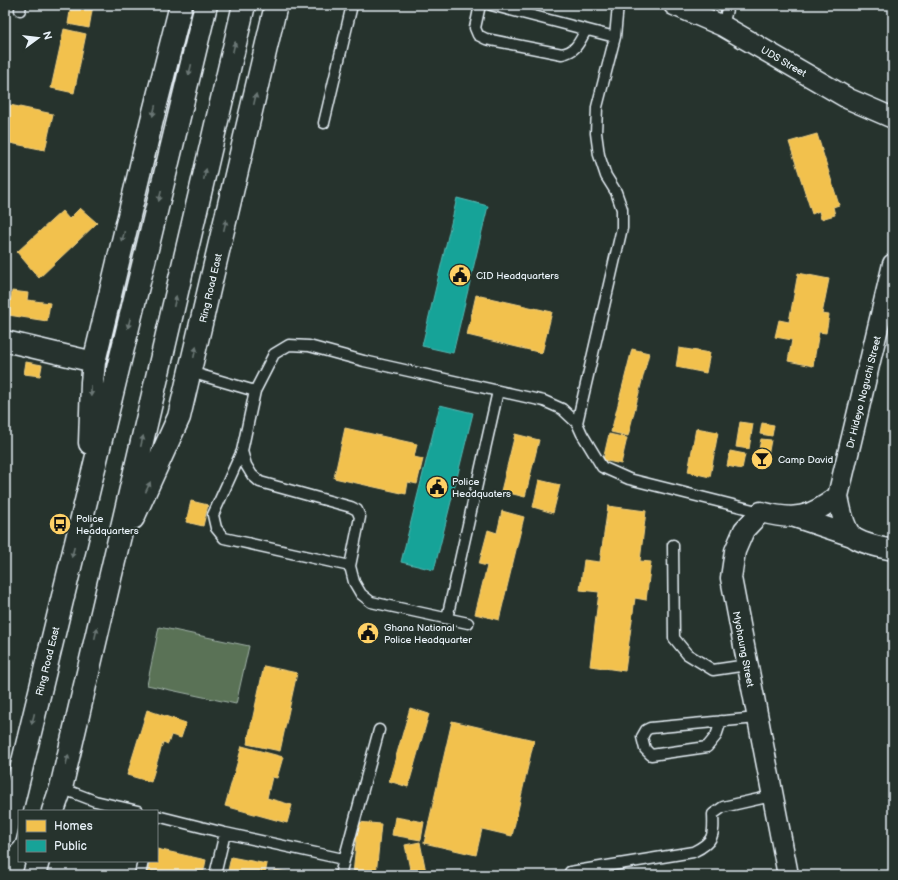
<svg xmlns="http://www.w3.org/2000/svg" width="898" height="880" viewBox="0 0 898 880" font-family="'Balsamiq Sans',sans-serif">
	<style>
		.green { fill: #5a7257; stroke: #a1b2a8 }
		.homes { fill: #f2c14e; stroke: #efcf81 }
		.public { fill: #17a398; stroke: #56bab5 }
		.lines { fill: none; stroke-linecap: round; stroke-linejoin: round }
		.lane-casing { stroke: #e8f1f8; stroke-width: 13 }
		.street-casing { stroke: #e8f1f8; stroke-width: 23 }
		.primary-casing { stroke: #e8f1f8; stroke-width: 25 }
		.lane { stroke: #26332d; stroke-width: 10 }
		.street { stroke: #26332d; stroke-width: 20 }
		.primary { stroke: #26332d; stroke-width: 22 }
		.oneway { fill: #6a7674 }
		.labels { text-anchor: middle; stroke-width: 4; stroke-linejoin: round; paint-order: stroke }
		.street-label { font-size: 10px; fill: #e8f1f8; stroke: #26332d }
		.poi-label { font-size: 10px; fill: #e8f1f8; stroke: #26332d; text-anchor: start }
	</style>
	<rect width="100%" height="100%" fill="#26332d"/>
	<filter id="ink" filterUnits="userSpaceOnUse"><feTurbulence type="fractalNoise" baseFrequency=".025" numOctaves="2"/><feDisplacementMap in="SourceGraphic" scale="8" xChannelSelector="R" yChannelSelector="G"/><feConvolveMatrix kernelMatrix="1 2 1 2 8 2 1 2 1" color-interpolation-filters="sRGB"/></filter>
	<g filter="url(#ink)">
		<path class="green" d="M159,627L249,646L236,704L147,685Z"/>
		<path class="homes" d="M71,5H93L89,28L68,24Z
			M64,29L86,34L74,93L51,88Z
			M5,104L53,114L45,150L5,142Z
			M817,134L839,205L833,207L835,215L821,219L819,211L812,214L789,142Z
			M80,208L97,223L39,278L17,252L62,211L69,219Z
			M798,273L829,279L822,314L829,315L826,333L819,332L813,366L788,361L792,340L775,337L779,320L789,322Z
			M12,291L28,293L27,300L50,303L47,321L8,315Z
			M476,295L552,312L542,353L467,335Z
			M679,348L710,353L706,373L676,367Z
			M632,349L649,353L628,436L611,432Z
			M26,362L42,365L40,376L24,374Z
			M740,422L753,424L749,449L736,447Z
			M762,423L774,425L772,436L760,434Z
			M345,428L417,444L414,457L423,459L417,484L408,482L406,494L334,478Z
			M696,428L718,432L710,477L688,472Z
			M515,434L539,440L525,497L501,491Z
			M609,434L627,438L621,464L603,460Z
			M761,439L771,440L768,456L758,454Z
			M730,451L745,454L742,469L727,466Z
			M539,480L560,485L553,513L533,507Z
			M191,501L208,505L203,526L186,522Z
			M608,506L646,511L640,561L651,562L646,600L635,598L625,671L590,666L599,592L580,590L584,560L600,562Z
			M502,511L524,517L499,620L475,614L487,566L479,564L488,530L497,533Z
			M264,666L297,673L280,751L247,744Z
			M410,708L429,714L408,787L389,781Z
			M147,710L186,723L181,738L171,735L168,744L163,742L151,782L127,775Z
			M452,721L534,740L512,836L482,829L476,855L424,843Z
			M242,746L283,757L277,778L272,777L267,798L292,805L287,823L225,806Z
			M395,817L424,822L421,840L392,835Z
			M358,822L381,824L376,875H353Z
			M420,842L426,872L411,874L405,845Z
			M157,849L206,860L203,875H147L150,861H157Z
			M231,857L267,864L265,875H227Z
			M274,870L287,872V875H273Z"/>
		<path class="public" d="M457,198L488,206L453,353L422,346Z
			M440,405L473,413L434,570L401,562Z"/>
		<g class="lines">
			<g class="lane-casing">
				<path id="lane" d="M480,5L475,28L478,35L486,39L562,54C577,51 579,42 586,30
					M491,5L615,37
					M20,10L21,5
					M723,26L728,5
					M324,123L352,5
					M190,372L255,391L242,451L246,465L252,475L260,482L351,507L357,510L360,517L350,566L354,582L361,594L371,602L468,623
					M255,391L274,354L289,345L309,346L364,361L544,401L562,409L577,423L582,434L602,467L629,479L761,512
					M577,423L622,228V209L616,192L606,176L599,155L596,133L597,107L615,37L618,5
					M242,451L213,515L216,528L224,538L350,566
					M673,545L674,638L687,654L713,670L747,665
					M447,618L498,391
					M721,721L716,736L707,747L651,755L645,749L642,737L646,730L650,728L757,718
					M61,788L95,801L138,811
					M157,816L225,833L343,859
					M570,872L693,852C714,842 714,836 713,814L723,807L772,796
					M140,875L143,861
					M215,875L225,833
					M340,875L379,730"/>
			</g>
			<g class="street-casing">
				<path id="street" d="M674,5L723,26L849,99L893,118
					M893,264L838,496C840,507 844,527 851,535C858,543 883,548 893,550
					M5,341L94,362
					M795,517L852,536
					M788,875L731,578L735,551L744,530L761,512C795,521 810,518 838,496"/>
			</g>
			<g class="primary-casing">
				<path id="primary" d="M90,443L92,382L94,362L151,124L181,5
					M133,518L179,417L276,5
					M53,811L61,788L244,5
					M5,836L206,5
					M34,875L38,861"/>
			</g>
			<use href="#lane" class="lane"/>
			<use href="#street" class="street"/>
			<use href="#primary" class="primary"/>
		</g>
		<defs><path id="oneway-solid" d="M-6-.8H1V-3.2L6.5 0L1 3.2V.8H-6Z"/></defs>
		<g class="oneway">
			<use href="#oneway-solid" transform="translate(234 47) rotate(-77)"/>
			<use href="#oneway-solid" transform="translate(190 70) rotate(104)"/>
			<use href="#oneway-solid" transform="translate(255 99) rotate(-77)"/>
			<use href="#oneway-solid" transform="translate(154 111) rotate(104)"/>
			<use href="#oneway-solid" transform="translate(205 174) rotate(-77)"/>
			<use href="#oneway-solid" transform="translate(160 196) rotate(104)"/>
			<use href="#oneway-solid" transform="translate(225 225) rotate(-77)"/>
			<use href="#oneway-solid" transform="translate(123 237) rotate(104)"/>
			<use href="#oneway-solid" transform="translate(175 301) rotate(-77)"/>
			<use href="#oneway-solid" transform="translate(129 323) rotate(104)"/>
			<use href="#oneway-solid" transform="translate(195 352) rotate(-77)"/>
			<use href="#oneway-solid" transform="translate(91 391) rotate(91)"/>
			<use href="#oneway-solid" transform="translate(142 441) rotate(-77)"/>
			<use href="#oneway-solid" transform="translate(148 487) rotate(-65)"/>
			<use href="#oneway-solid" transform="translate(73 552) rotate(104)"/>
			<use href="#oneway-solid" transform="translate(96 633) rotate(-77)"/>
			<use href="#oneway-solid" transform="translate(33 719) rotate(104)"/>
			<use href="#oneway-solid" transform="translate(67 760) rotate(-77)"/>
		</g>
	</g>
	<defs>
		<g id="civic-disc" transform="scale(1.15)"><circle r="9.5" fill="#ffd166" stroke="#26332d"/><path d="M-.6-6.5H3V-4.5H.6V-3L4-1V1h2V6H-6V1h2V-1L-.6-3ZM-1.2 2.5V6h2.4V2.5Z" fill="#111"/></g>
		<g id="bar-disc" transform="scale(1.15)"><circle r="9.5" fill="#ffd166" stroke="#26332d"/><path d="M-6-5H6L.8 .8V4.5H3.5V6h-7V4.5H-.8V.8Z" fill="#111"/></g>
		<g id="bus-disc" transform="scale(1.15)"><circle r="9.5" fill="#ffd166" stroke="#26332d"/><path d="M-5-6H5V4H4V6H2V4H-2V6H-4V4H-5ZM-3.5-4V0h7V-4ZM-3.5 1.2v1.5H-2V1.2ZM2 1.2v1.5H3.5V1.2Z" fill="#111"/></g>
	</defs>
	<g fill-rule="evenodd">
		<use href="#civic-disc" x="460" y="275"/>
		<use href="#bar-disc" x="762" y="459"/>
		<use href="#civic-disc" x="437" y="487"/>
		<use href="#bus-disc" x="60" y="524"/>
		<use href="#civic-disc" x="368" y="633"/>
	</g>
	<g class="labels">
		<g class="street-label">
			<text transform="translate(784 61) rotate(30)" y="4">UDS Street</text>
			<text transform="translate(210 288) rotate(-77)" y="4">Ring Road East</text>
			<text transform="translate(863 392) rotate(-76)" y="4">Dr Hideyo Noguchi Street</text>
			<text transform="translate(744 649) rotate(79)" y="4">Myohaung Street</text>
			<text transform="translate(47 661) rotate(-76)" y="4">Ring Road East</text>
		</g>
		<g class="poi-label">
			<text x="476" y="279">CID Headquarters</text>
			<text x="778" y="463">Camp David</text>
			<text x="452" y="485">Police<tspan x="452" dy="12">Headquaters</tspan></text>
			<text x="76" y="522">Police<tspan x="76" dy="12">Headquarters</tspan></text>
			<text x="384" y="631">Ghana National<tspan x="384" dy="12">Police Headquarter</tspan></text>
		</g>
	</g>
	<rect width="898" height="880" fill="none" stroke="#26332d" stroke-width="20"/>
	<rect x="10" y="10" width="878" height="860" fill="none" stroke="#e8f1f8" stroke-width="1.5" filter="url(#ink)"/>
	<rect x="18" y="810" width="140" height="52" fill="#26332d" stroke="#747f7e"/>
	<rect x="26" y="820" width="20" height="12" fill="#f2c14e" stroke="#747f7e"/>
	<text x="54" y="830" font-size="12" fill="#e8f1f8">Homes</text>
	<rect x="26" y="840" width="20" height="12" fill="#17a398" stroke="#747f7e"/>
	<text x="54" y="850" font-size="12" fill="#e8f1f8">Public</text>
	<g transform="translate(38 38) rotate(75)" stroke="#26332d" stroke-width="3" paint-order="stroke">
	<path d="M0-3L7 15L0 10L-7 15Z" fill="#e8f1f8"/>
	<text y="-6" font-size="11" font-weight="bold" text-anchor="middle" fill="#e8f1f8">N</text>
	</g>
</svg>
